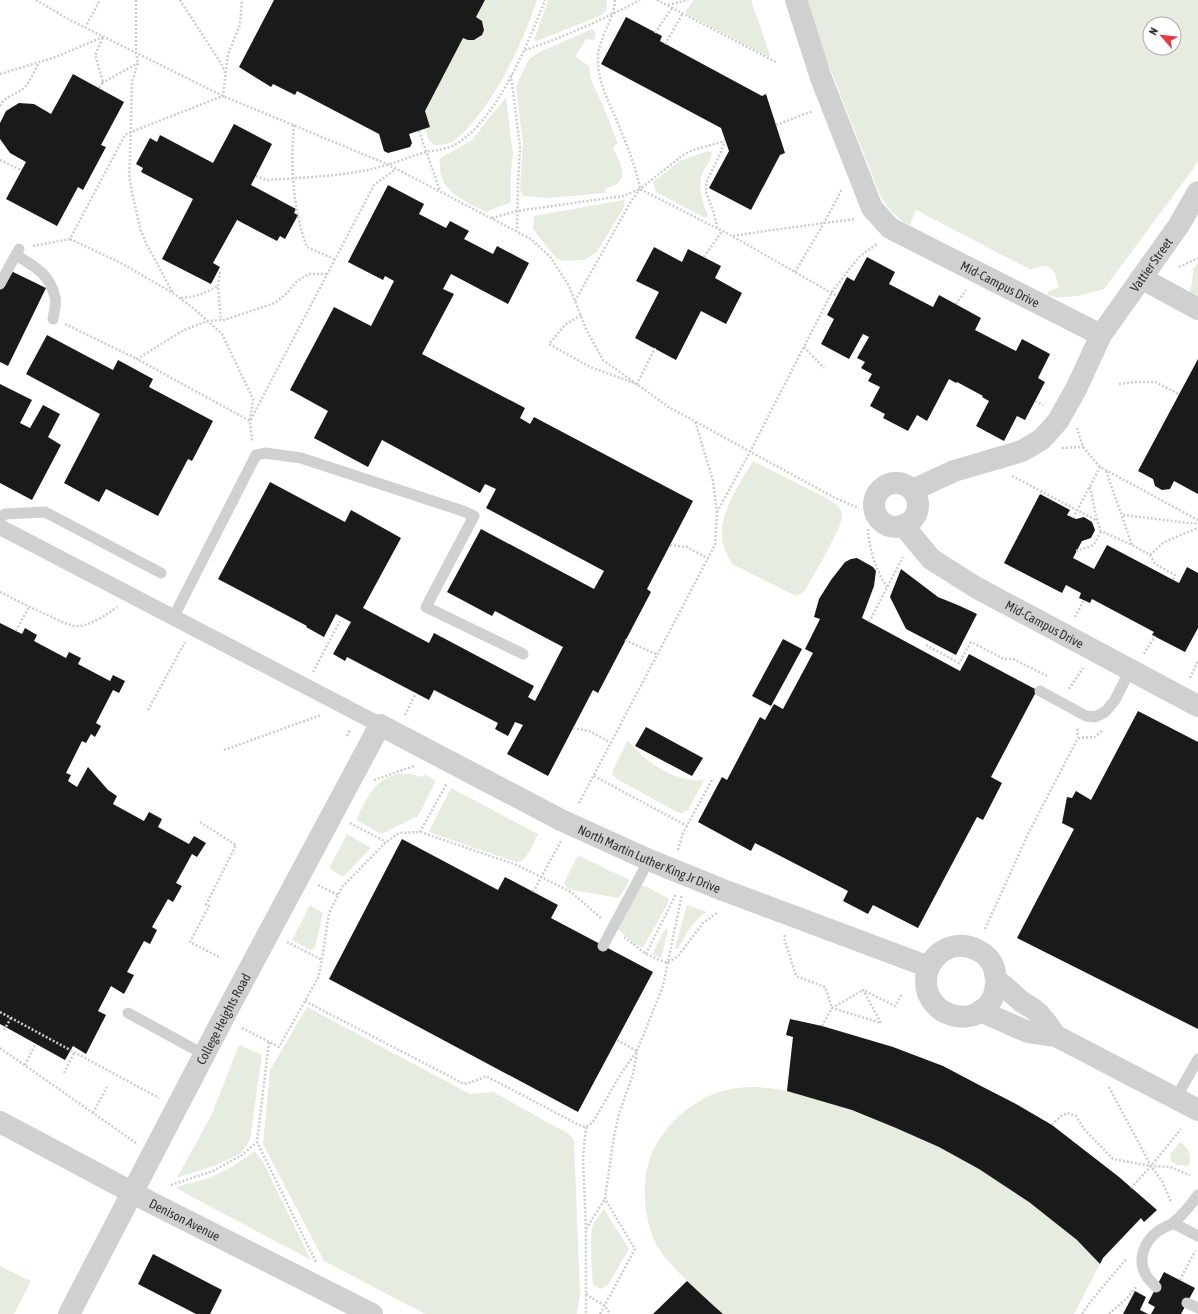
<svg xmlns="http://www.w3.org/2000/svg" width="1198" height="1314" viewBox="0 0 1198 1314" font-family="'Asap Condensed',sans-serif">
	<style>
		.green { fill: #e6ecdf; fill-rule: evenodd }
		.building { fill: #1a1a1a }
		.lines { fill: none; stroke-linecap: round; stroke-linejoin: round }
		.path { stroke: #cdcdcd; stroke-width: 2.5; stroke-dasharray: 2 2; stroke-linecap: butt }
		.service { stroke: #d0d0d0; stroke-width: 11 }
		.pedestrian { stroke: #d0d0d0; stroke-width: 16 }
		.minor { stroke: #d0d0d0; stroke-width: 22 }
		.tertiary { stroke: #d0d0d0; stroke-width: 22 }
		.labels { text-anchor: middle; stroke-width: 4; stroke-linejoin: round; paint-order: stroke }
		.street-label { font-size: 13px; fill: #333; stroke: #fff }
	</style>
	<rect width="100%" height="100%" fill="#fff"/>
	<path class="green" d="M485,0H537C522,44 502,87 472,123C465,131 456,142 446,144C442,145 437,145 434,145L428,139L426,129L430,127L425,111L463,38C481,46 493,25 476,17Z
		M548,0H607V9L600,16L537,41L534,40Z
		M694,0H751L770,55L769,57L687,14L685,12Z
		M803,0H1198V161L1193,169L1104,289C1087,294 1063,301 1047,295L1048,292L1059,287C1056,279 1056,265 1042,266C1037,267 1035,270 1029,269L916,210L910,225C896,219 887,207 880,195ZM1150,24H1174V48H1150Z
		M592,29L596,34L594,40L586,39L575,57L589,66L591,80L604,108L618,144L615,145L613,148C617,159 630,173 617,184C614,186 609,187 605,189L606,193L548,198L523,196L520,189L523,144L516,87L523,71L529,59L540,52Z
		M506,97L513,154L511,171V202L486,212C462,199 437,192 440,158L471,141Z
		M708,151L712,153C711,161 705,167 702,174C698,184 702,205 708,214L707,217L705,218L656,192L653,182L680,161Z
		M624,200V207L597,252L584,260L563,261L556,258L533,229L534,216Z
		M1197,264H1198V299L1188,295L1192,283L1193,269Z
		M753,461L832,501C836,504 842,509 842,516C843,526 811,579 805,591L796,596L732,564C729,558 725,551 723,544C716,517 740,483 753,461Z
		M628,740C643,761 677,784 704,780L688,810L681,813L675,811L617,779L612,774L613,770Z
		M397,774H411L423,777L424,774L436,781L418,816L381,834L356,820C363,806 369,789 382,781C386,778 392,776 397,774Z
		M451,788L538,834C533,843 527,863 516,862L431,833L429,831Z
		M347,834L371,848L343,877L329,868Z
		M579,856L630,880L619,898L572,890L566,887L564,883L576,859Z
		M639,885L647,887L668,898L669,901L643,948L633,943L617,928Z
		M310,905L323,913L315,948L310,950L292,940Z
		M687,905L707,912C692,921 686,934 678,949L675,948L676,944Z
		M667,928L668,931L661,958L652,954L664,931Z
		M307,1007L470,1094L493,1092L569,1134L574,1141L580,1294L577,1314H425L324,1261L263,1144L270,1070Z
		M790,1019L822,1026L893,1047L943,1066L981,1086L1016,1104L1052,1125L1119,1177L1157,1210L1144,1222L1141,1219L1103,1258L1074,1314H653L687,1281C676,1270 664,1258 656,1244C644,1218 641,1185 650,1158C662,1126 694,1097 727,1090C747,1085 767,1087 787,1091L793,1037L786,1035Z
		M239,1045L262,1055L250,1140L241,1153L217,1165L177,1178L212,1114Z
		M1180,1142C1189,1148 1192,1156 1189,1166L1177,1165L1171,1161L1170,1155Z
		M255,1151L263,1162L311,1260L181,1191L176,1187L209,1178L232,1167Z
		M604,1209L629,1249L608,1285L601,1289L593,1285C592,1275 589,1233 593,1225C595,1220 601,1214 604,1209Z
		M0,1266L31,1281L14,1314H0Z"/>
	<path class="building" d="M274,0H485L476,17L482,21L484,30L482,35L474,40H468L463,38L425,111L430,127L409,134L412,143L410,147L388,153L384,151L379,134L297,91L295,95L273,84L271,87L239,67Z
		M626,17L662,36L660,41L762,96L766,94L785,153L780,155L751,210L709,188L729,151L721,128L601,64Z
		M73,74L124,102L101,145L106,147L83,190L78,187L57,226L6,199L26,162L10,153L0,139V123L6,111L19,103L34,104L51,114Z
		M234,124L272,144L251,185L296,209L294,213L298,215L285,239L280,236L277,241L237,220L213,263L220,267L211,284L162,259L193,199L141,172L143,168L136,164L150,138L157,142L160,135L213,163Z
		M388,185L424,204L419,214L446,228L450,221L469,231L464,239L493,254L497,246L529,263L508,304L451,274L443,289L454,294L422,354L525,408L520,418L530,424L534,417L693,501L647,589L651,592L598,693L593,690L548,776L507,754L523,725L515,722L508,736L495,729L498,723L434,690L429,700L347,657L345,661L333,654L351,622L336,614L324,637L306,627L307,626L218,579L270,482L345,522L351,510L401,538L363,608L429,643L434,633L534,686L528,697L535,701L563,647L495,611L492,616L447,592L481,529L594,589L604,571L486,508L496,489L485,484L480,493L382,440L368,467L314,438L328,411L290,390L334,307L371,326L394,281L385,276L383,280L348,262Z
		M654,247L682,262L688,249L721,266L715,278L742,293L726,324L701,311L676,360L635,338L659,292L636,281Z
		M867,257L895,272L889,284L933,307L939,295L981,318L975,330L1016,351L1022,339L1050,354L1038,378L1045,382L1025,420L1017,416L1004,441L976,426L989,401L982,397L983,396L957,382L956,383L949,379L927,421L917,415L908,431L883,418L885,414L870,406L880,387L868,381L872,374L861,368L865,362L857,358L869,337L863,334L849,359L821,344L834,319L827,315L847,277L854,281Z
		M9,270L46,288L8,366L0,362V288Z
		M47,335L113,370L118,360L153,379L149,387L213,421L192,461L188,459L158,516L106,489L99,502L64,483L100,414L26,374Z
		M1198,359V494L1174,481L1170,489L1162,490L1155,486L1153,479L1138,471Z
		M0,384L32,400L20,423L30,428L43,405L60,414L48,437L61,445L32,500L0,483Z
		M1040,494L1070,510L1067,515L1076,519L1084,517L1092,522L1095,530L1091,538L1082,541L1073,558L1094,569L1107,545L1179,583L1187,567L1198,573V628L1185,652L1152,635L1154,632L1092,599L1090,603L1079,598L1081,593L1066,585L1062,593L1004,563Z
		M857,558L873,567L876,571L874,586L862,618L960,671L969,654L1037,690L991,777L1002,783L983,820L977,817L918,928L873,905L868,914L843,901L848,891L755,843L751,851L698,822L722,777L727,780L760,717L765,720L774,704L783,709L813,653L805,649L820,619L814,617L819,599L831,580L845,562L851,559Z
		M901,569L938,597L960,606L977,614L956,655L906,629L890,597Z
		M0,623L22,634L25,628L37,635L34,641L66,658L69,652L81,658L78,664L110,681L113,675L125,681L119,693L113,690L96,723L101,726L95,737L91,734L86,743L82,741L66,773L71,775L68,781L77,787L88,767L108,790L117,796L113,804L144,821L149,812L162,819L158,827L189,844L194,836L206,843L197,857L192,854L176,883L182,886L173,902L168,899L152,927L157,930L150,944L144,941L127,972L134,975L124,994L111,986L98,1011L106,1015L86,1054L73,1046L65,1060L0,1024Z
		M783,639L802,649L771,706L752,696Z
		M1138,711L1198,742V1029L1017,938L1074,829L1062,823L1067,797L1072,798L1076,791L1091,800Z
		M646,727L703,758L692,776L635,746Z
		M402,839L498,890L505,877L558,905L551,918L653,972L578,1112L329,979Z
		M790,1019L822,1026L893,1047L943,1066L981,1086L1016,1104L1052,1125L1119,1177L1157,1210L1144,1222L1141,1218L1103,1258L1100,1264L1077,1240L1029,1202L979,1169L939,1147L896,1128L852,1110L787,1091L793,1037L786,1035Z
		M153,1254L222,1290L210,1314H196L138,1284Z
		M1164,1272L1195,1288L1181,1314H1151L1155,1307L1148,1303Z
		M687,1281L715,1307L723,1314H653Z
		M1135,1291L1146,1297L1140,1310L1148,1314H1123Z"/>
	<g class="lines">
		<path class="path" d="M36,0L70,20L223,96L387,164L531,239L551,258L569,286L586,329L603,360L670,408L695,421L713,481L717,513L715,545L578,805
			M136,0V53L138,63L132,82L130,157L129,174L132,193L141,231L147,245L173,293
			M180,0L222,65L225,73
			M615,0C614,20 598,39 598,58C597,84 612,107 621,131C629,150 636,169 640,189
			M657,0L776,62
			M668,5L688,0
			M85,28L100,0
			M655,33L672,8
			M665,44L683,13
			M525,50C564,37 604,19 640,0
			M0,74L56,57L103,37
			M511,75L520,147L518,183L517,231
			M102,83L138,63
			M99,88L103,82L95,55L103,37
			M0,106C6,95 17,95 25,87C30,82 35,69 39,63
			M294,125C290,164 293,211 307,247L334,259
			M776,125L813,111
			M419,131L440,191
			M0,160L21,170
			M256,176L266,180C296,178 327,177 356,172C380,169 403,159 426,152C437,150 449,149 458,143C498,117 528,44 545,0
			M492,218L517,211L623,196L640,189L732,236L837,296
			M717,228L714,213L706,192V183L720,154L725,141
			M733,236L772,230L855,219
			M70,239L121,263L173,293L193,308L222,334L253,399L250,421L252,442
			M33,246L70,239L125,135L131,132L223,96L228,54L240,25L242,0
			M704,257L722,231
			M1179,267L1198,258
			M220,272L218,286L221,320
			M795,272L824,223L842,189
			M327,274H309L297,281L287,293L275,303L224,320L208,321L184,330L137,359L250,421L374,185L396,169
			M181,298C195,297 206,293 218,286
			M575,301L630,203L640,189L683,155L693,150L725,141
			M956,304L966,290
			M581,315L565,325L549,344L590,367L637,384L655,348
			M65,324L137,359
			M804,347L824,368
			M1119,384L1134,382H1155L1179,394
			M1035,401L1043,405
			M696,422L837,499L859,508
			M1077,428L1083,447L1100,467L1198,520
			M1062,448L1083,447
			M1106,471L1132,545
			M1012,476L1096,520
			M1090,487L1097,520L1101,531L1132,545L1150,555L1155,564L1175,575L1173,580
			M717,512L750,452L832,292L851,267L860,256L877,244
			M1123,515L1198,524
			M1073,518L1100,467
			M868,529C869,548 876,571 887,587
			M670,545L687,547L709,559
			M1076,551L1094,545L1101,531
			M1150,555L1163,543L1171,539L1198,528
			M0,592C16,600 33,609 50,616C58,620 67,625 76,626C88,627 108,614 117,607
			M1075,617L1084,600
			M869,622L903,557
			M16,631L29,607
			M625,640L658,655
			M926,645L959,663L971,642L1004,659H1013L1047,676
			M1144,654L1155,636
			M313,672L340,621
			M1190,678L1198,661
			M1069,689L1083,668
			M148,710L185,642
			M405,715L416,693
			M573,728L589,731L612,743
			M347,736L350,730
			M1078,738L1095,737L1102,731
			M224,750L321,715
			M594,776L687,826
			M374,780L414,766
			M200,822L236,845L206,905L209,906L190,942L221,958
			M350,823L386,842
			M420,832L447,783
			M678,850L683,833L713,778
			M318,885L338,895
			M533,892L561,841
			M985,929L1029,832L1078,738L1077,727
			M785,935L784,938L796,976L825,987L832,1008L863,990
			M624,937L646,954L667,963L678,956L703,923L718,912
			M287,942L322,960
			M646,954L676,894
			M305,1001L464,1084L478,1080L486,1076L581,1126L586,1127L593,1122L620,1075L637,1051L617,1040
			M0,1012L159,1098
			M822,1026L832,1008L881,1023L863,990L895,1006L902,994
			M242,1028L279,1047L318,978L322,960L329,913L342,887L386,842L399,833L420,832L517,865L571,892L601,918
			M4,1030L11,1018
			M269,1042L257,1142L316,1262
			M0,1048L136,1143
			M25,1065L35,1045
			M64,1073L74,1053
			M1109,1087L1151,1166L1162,1181L1171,1202
			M93,1113L107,1087
			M1052,1125L1061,1116L1067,1113L1076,1116L1085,1130L1113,1159L1151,1166L1170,1167L1190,1175
			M586,1127L583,1158L586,1229V1314
			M171,1185L213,1171L242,1155L257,1142
			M1131,1188L1151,1166L1181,1129
			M586,1229L605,1199
			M1180,1280L1195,1251
			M586,1294L605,1306L610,1314
			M600,1314L635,1249L605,1199L614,1136L619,1114L633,1074L637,1051L663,986L682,894
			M1082,1314L1091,1301L1127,1258
			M1109,1314L1128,1297L1136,1287"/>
		<path class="service" d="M16,255C34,266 50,274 55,297C57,303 54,312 53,319
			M0,284L19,249
			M0,518L5,514L45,512L161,573
			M173,618L256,455L265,453L301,458L463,511L474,516L426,607L523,654
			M1040,691L1086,716L1095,717L1105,712L1115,700L1130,670
			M603,946L649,860
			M128,1013L205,1055
			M1176,1098L1198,1059
			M1173,1223L1198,1236
			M1156,1287C1153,1283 1148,1279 1146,1275C1137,1260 1144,1242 1157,1232C1162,1228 1168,1226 1173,1223C1183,1215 1191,1205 1198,1195
			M1187,1303L1198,1308"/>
		<path class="pedestrian" d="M0,527L380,725"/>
		<g class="minor">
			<path id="s1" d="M796,0L821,78L872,208L890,228L1101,335"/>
			<path d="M1141,278L1198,309"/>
			<circle cx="896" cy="505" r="22"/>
			<path id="s2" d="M913,490L954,471L1022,451L1042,439L1058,421L1076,389L1101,335L1179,225L1198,192"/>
			<path id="s3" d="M903,525L931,559L977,588L1198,706"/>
			<path d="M997,980C996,985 995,991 994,995C980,1031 926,1019 926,981C926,969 932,959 941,952C951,945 964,944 975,949C984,953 991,959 994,968C995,972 995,977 997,980C998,982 1002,984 1004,986C1010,991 1016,997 1022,1002C1027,1005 1033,1008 1037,1012C1044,1018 1050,1028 1056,1036"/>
			<path d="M980,1011L1028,1032L1056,1036L1198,1110"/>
			<path id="s4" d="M69,1314L228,1009L380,725L561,820L649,860L723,890L929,967"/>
		</g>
		<path class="tertiary" id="s5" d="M0,1122L152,1203L372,1314"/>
	</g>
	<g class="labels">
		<g class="street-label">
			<text dy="5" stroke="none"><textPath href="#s2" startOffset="346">Vattier Street</textPath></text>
			<text dy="5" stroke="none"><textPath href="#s1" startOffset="372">Mid-Campus Drive</textPath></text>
			<text dy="5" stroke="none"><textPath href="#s3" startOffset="175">Mid-Campus Drive</textPath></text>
			<text dy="5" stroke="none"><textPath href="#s4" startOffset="967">North Martin Luther King Jr Drive</textPath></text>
			<text dy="5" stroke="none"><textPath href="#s4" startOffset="333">College Heights Road</textPath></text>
			<text dy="5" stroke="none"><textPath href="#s5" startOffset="209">Denison Avenue</textPath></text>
		</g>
	</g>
	<g transform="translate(1162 36) rotate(298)"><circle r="19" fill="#ffffff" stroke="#adadad"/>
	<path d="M0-3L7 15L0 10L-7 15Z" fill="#e63946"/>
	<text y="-6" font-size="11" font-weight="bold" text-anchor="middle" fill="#333333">N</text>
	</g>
</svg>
